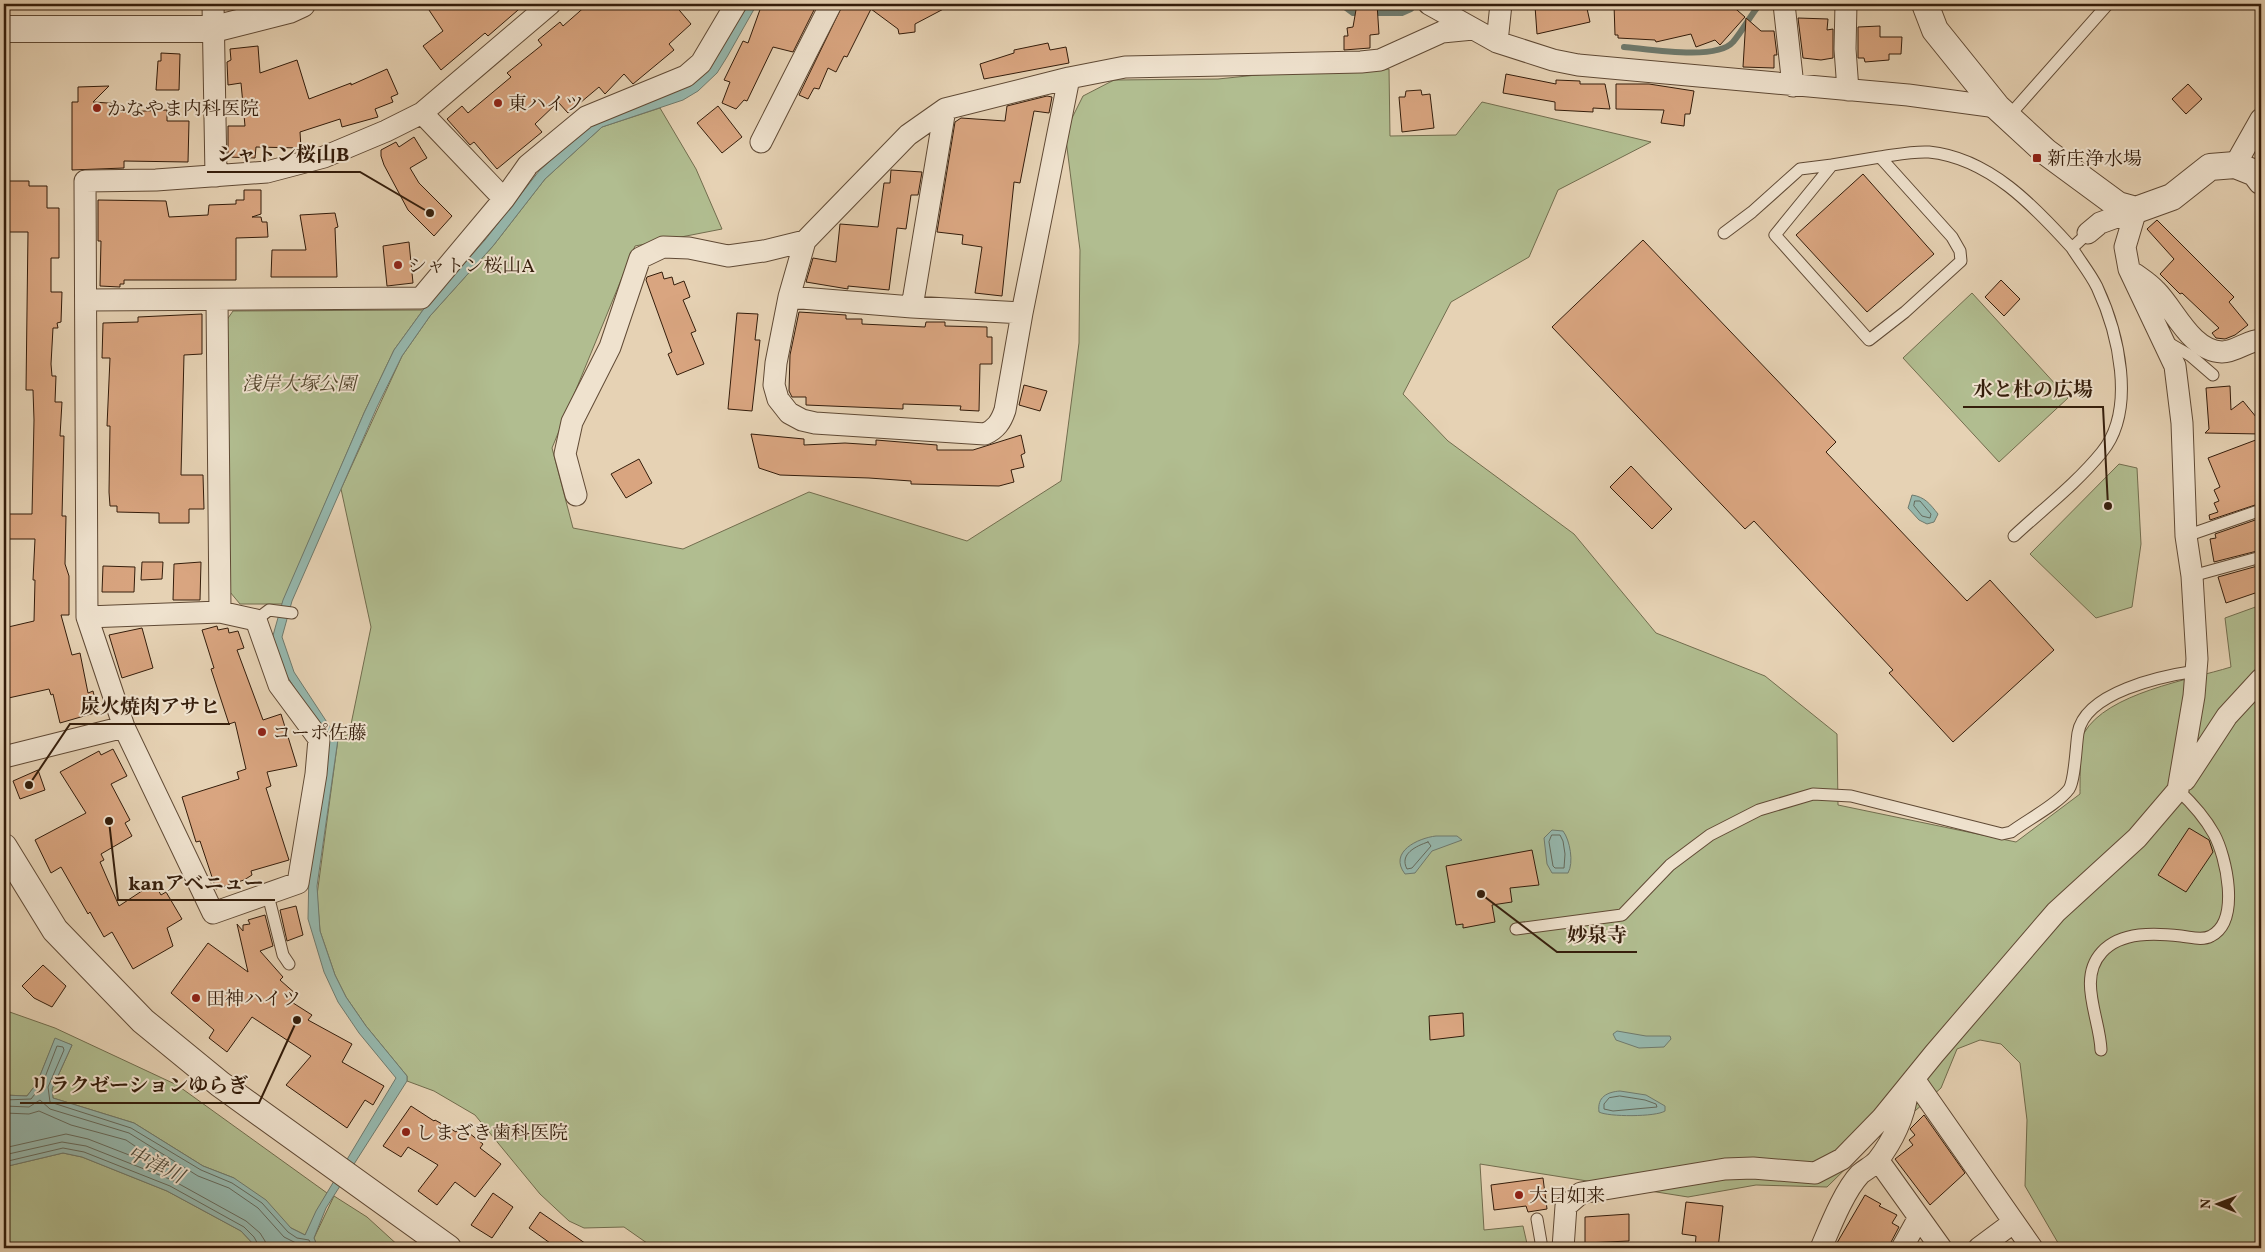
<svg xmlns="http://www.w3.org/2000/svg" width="2265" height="1252" viewBox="0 0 2265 1252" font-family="Vollkorn,'Noto Serif JP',serif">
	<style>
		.green { fill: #b1bd90; stroke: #726d4e }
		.water { fill: #96b8ae; stroke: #6f7a6d }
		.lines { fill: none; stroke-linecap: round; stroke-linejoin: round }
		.shore { stroke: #656a5c; stroke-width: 1 }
		.stream { stroke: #6f7a6d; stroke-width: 6 }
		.building { fill: #d9a580; stroke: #341d0b }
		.service-casing { stroke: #604a35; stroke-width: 13 }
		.minor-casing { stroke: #604a35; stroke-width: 23 }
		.tertiary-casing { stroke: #604a35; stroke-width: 28 }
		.service { stroke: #efe2ce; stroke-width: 11 }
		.minor { stroke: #efe2ce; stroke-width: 21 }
		.tertiary { stroke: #efe2ce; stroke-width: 26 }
		.poi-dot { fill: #8f2418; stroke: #efe2ce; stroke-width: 2 }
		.labels { text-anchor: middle; stroke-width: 4; stroke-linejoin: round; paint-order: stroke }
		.poi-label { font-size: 19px; fill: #341d0b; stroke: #efe2ce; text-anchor: start }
		.park-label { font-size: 19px; font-style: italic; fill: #53452c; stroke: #efe2ce }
		.water-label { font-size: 20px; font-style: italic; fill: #514c3c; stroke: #efe2ce }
		.leader { fill: none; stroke: #341d0b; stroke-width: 2 }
		.callout-dot { fill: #341d0b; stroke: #efe2ce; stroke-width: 2 }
		.callout-label { font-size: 20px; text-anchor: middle; font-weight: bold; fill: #341d0b; stroke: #efe2ce; stroke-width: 4; stroke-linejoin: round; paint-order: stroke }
	</style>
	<rect width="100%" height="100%" fill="#e6d2b4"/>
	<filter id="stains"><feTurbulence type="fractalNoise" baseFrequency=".004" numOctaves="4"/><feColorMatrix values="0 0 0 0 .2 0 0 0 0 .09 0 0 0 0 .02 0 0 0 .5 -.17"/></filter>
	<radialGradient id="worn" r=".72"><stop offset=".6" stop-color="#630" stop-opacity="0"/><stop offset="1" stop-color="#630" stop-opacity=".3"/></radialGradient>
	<path class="green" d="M1389,69L1390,136L1456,135L1482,102L1651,142L1558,190L1529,257L1451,302L1403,394L1448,441L1574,534L1656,633L1765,676L1837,734L1838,805L2016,842L2080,794C2080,783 2080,741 2084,733C2107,693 2189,680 2231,667L2225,618L2261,605V1248H2061L2025,1186L2027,1120L2020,1063L2001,1044L1980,1040L1957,1049L1941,1088L1907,1118L1898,1138L1880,1135L1827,1187L1756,1185L1688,1197L1480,1164L1484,1230L1523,1226L1528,1248H654L624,1227L584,1228L569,1221L540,1194L475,1115L434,1091L407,1081V1076L366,1026L346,997L335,975L320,931L317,895L338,739L349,734L371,627L341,489L402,356L430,316L493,246L545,179L602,127L660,108L696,169L722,229L635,246L552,448L573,528L683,549L809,492L967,541L1061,481L1079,343L1080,250L1065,132L1083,96L1114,80L1218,79L1286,72Z
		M1972,293L2068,398L1999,462L1903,358Z
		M423,310L394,350L364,413L282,604H240L230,592L226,321L233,311Z
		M2119,464L2137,468L2141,544L2132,607L2096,618L2030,554Z
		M4,1010L55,1028L177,1085L327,1193L305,1235L291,1228L234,1178L203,1166L134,1123L53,1098L52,1089L72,1045L55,1039L37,1083L27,1096L4,1095Z
		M63,1153L82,1157L167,1191L241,1231L257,1248H4V1167Z
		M334,1196L367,1217L401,1248H318L314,1238Z"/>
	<path class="water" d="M746,4H757L727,57L717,73L698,91L683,100L602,127L545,179L493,246L430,316L402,356L377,407L292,601L282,637L294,672L338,739L317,886L320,931L335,975L346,997L366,1026L407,1076V1081L326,1208L314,1238L318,1248H257L241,1231L167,1191L82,1157L63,1153L4,1167V1095L27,1096L37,1083L55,1038L72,1045L52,1089L53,1098L134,1123L203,1166L234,1178L266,1200L291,1228L305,1235L316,1211L396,1078L359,1033L338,1002L324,972L308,919L309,870L329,742L287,676L272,639L283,600L364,413L394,350L423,310L485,240L539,171L596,119L690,85Z
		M1912,495C1925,497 1930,504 1938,514L1934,522L1927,524L1919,520L1908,508Z
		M1552,830L1563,831C1570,840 1574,863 1568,873H1552L1547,864L1544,838Z
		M1436,836H1457L1462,840L1432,851L1415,873L1405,874C1388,852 1418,838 1436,836Z
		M1617,1031L1646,1036H1670L1671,1039L1664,1047L1639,1048L1616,1040L1613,1034Z
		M1620,1091L1646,1095L1665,1106V1111C1656,1117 1608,1117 1599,1112C1597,1097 1607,1092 1620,1091Z"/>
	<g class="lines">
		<path class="shore" d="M1915,501H1920L1931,514L1930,518L1922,516L1914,506Z
			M1552,835H1560L1563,841L1565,854L1564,868H1555L1553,866L1549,842Z
			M1428,842L1431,846L1412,868L1407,869C1399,854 1416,846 1428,842Z
			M1620,1096L1645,1100L1656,1104L1657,1107L1613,1111L1604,1109V1104L1609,1098Z
			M4,1100L31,1099L42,1085L57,1046L63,1047L64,1050L48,1087L50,1102L131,1128L201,1170L232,1183L262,1203L288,1232L297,1238L309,1240L313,1248
			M4,1106L29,1107L40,1100L50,1109L129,1133L198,1176L229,1188L258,1208L284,1237L306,1248
			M4,1113L29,1114L39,1111L71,1125L126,1140L163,1165L160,1167L88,1139L66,1134L4,1148
			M4,1155L62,1142L86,1146L172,1180L246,1221L260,1233L265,1241L267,1248
			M4,1162L63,1148L84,1152L170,1186L244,1227L254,1237L260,1248"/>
		<path class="stream" d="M1341,4L1353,13H1402L1411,9
			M1520,6L1527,4
			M1624,47C1648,49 1716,61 1733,42C1743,30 1750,16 1760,4"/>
	</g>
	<path class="building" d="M425,4H525L488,36L485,33L441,70L423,46L443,31Z
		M588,4H674L691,24L669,44L674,50L633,84L624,74L605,94L599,87L568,113L558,102L535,124L542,132L497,169L474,142L470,145L447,119L462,106L468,113L511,77L507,73L542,45L538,40L560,22L563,26Z
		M762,4H817L793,52L773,47L747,101L744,100L736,109L722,103L730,82L724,80L743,41L748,43Z
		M843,4H953L915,24V32L899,34L898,29L871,9L847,57L844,56L836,72L828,68L819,89L814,88L808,99L799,95Z
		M1357,4H1377L1379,34L1370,35V48L1344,50V36H1348L1347,28L1353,27Z
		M1537,4H1586L1590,22L1537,34L1535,6Z
		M1614,4H1730L1745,17L1720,45L1715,40L1696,47L1691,34L1656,42L1655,40L1618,38V35H1615Z
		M1746,18L1761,31H1774L1777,55H1774V68L1743,67Z
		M1798,18L1828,19L1827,30L1833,29V58L1821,60L1803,58Z
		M1880,26V37H1902L1901,54H1889V60L1865,62L1864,58H1858V27Z
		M1048,43L1050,50L1066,47L1069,63L984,79L980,64L1014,53V50Z
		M258,46L260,73L297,60L309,99L351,83V85L387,69L398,94L391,97L393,102L375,109L378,117L342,127L340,119L300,132L301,148L256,147L255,158L228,157V126H245L241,83L228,85L227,62L231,60L230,49Z
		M161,53L180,54L179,90H156L158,61H161Z
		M1506,74L1556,84V80L1580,81V84H1605L1610,109L1593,108V112L1555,110V102L1503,93Z
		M1616,84H1649L1694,91L1690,114H1685L1684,126L1661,123L1664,110L1616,109Z
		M2188,84L2202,99L2186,114L2172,99Z
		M109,86L93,102L122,104V112L167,110V121H189L188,162L124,161V168L72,170V102H78V87Z
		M1421,90L1422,95L1430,94L1434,128L1402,132L1399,97H1405L1406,91Z
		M1047,96L1052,97L1049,113L1034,111L1020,183L1014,182L1002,296L975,293L982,247L962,244L963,235L937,232L955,122L961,118L1005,121L1007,106Z
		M718,106L742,137L722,153L697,123Z
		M414,137L427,158L410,168L419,183L452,216L434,236L408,210L384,165L381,156V150L396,142L399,147Z
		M891,170L922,172L918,195H911L906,229L897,228L889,290L848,286V289L806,282L813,258L836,262L840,224L878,227L884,183H890Z
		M1863,174L1934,254L1867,312L1796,235Z
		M4,181H29V186H47V208H59V258H51V292H62L61,322L57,323L58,328H53L51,364L52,376H56L55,402H62L60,436H64L62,516H66L65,564L69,576V615H61L72,655L80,653L88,693L93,691L98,712L60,723L53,694L51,695L49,689L4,699V628L34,621L35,580H33L35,539H4V514H32L34,420L33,390H26L28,232H4Z
		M244,190H261V214L252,217H261L262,222H267L268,237L236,238V280H124V284H120V287L100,286L101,241H98V200L166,201L169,217L208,215L209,205L236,204V200H244Z
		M335,213L338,227L335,228L337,277H271L272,250H306L300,215Z
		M2157,220L2234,297L2229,302L2248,325L2235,335L2225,339L2216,338L2212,333L2219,328L2182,293L2180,294L2160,274L2174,259L2147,229Z
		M1643,240L1836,442L1826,452L1967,601L1990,580L2054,650L1953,742L1889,673L1893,670L1754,521L1745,529L1552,327Z
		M409,242L413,283L387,286L383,246Z
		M662,272L664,279L672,277L674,285L684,281L690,297L683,300L696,331L691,333L704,364L677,375L668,354L672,352L646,280L647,277Z
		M2001,280L2020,299L2004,316L1985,297Z
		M799,312L846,315V319H862V324L925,327L926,322H945V326L987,327V337H992V364H980L979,411L960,410L961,406L903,404V409L806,405V397H792L789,391L790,355Z
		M737,313L758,314L755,340H760L752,411L728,409Z
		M202,314V354L184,355L181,475H203L204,509H189V523H159V513L117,512V506H110L109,492L110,426H107L110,358H102L103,323L138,322V317Z
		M1024,385L1047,391L1040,411L1019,405Z
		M2230,386L2231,410L2243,401L2261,423V434L2205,433L2209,429L2206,388Z
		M751,434L804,439V445L845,443L876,445V440L937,445V450H973L1021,435L1025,453L1021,455L1024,467L1011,470L1014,482L999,486L911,484V481L869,478L780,475L759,468Z
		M2261,438V503L2210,520L2209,515L2218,512L2214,503L2219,501L2214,490L2220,487L2208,458Z
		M639,459L652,483L626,498L611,474Z
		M1631,466L1672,509L1652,529L1610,487Z
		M2261,518V550L2214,562L2210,539L2216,538L2215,534Z
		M142,562H163L162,579L141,580Z
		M201,562L200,600H173L174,564Z
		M2261,565V591L2226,603L2218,577Z
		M103,566L135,567L134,592H102Z
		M217,626L218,630L228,628L229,633L238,631L244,648L237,650L263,720L281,714L297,766L267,772L271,786L266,788L289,860L251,871L252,875L244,880L216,889L200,841L196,842L182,797L239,779L237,772L246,769L235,722L229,724L211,669L214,668L202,630Z
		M142,628L153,668L122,678L109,635Z
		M113,749L127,776L111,784L130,820L125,823L132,836L101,854L104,860L100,862L119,906L154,883L161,895L166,892L182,919L167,928L173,946L133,969L112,932L104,937L90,912L88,914L61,867L51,873L35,840L86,813L60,772L99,751L101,755Z
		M38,770L45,790L20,799L13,781Z
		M2189,828L2209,840L2213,852L2186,892L2158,875Z
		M1532,850L1539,885L1510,888L1512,902L1492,905L1495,922L1463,928V924L1456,925L1446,866Z
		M296,906L303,935L287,941L280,910Z
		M265,915L273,946L260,951L283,977L280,980L297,995L290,1001L312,1015L308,1020L352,1044L342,1062L384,1086L373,1105L365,1100L347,1128L286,1085L311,1056L252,1017L227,1052L209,1038L214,1030L171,993L208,943L248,972L237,924L243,931V925L250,924L248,920Z
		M43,965L66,986L52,1007L34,998L22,986Z
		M1463,1013L1464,1036L1430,1040L1429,1016Z
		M411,1106L434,1121L435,1120L456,1132L460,1126L483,1144L480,1148L501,1164L475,1197L455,1182L437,1205L418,1191L438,1165L408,1147L401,1157L383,1146Z
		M1924,1115L1965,1173L1930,1205L1895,1159L1913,1145L1909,1140L1915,1135L1910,1129Z
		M1543,1178L1547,1209L1528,1212L1526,1206L1494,1210L1491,1185Z
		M493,1193L513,1207L492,1238L471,1225Z
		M1865,1195L1881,1204L1879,1206L1897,1215L1892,1223L1899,1227L1890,1244L1888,1248H1834Z
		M1686,1202L1723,1206L1718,1248H1695L1696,1236L1682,1234Z
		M540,1212L592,1248H557L529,1228Z
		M1629,1214V1241L1585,1243V1217Z"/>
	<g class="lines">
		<g class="service-casing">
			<path id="service" d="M2008,117L2108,4
				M1832,165L1880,157
				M1724,233L1752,212L1800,169L1832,165L1775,235L1869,340L1905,312L1961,261L1960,251L1952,237L1880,157C1895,155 1913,151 1929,152C1989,158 2034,206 2072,248
				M2167,342L2191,356L2213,375
				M2014,536C2043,509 2077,483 2102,452C2137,409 2118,332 2097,287C2090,273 2080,261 2072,248L2088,233
				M2186,536L2261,510
				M2192,576L2261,557
				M256,620L269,610L292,613
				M268,895L283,955L289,964
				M1516,929L1622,915L1670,865L1710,835L1759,810L1813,794L1851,796L2002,834L2011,832C2027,820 2058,804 2069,789C2075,780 2076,745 2078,733C2085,692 2162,676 2196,671
				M2101,1050C2100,1018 2077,979 2102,952C2121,931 2156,933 2181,936C2191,937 2202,941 2211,936C2241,921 2226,856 2214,834C2204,816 2193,804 2178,790
				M1537,1219L1542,1248"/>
		</g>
		<g class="minor-casing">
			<path id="minor" d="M213,4L216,176
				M1429,4L1497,42L1553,60L1578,65L1908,95L1997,107
				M1784,4L1793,86
				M1846,4L1845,49L1848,90
				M1497,42L1501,4
				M1069,78L1022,313L1005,410C1001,422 996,429 985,434L815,423L802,420L789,413L778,399L774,385L776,363L789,297L805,241L908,135L945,109Z
				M1069,78L1125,67L1361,62L1380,60L1442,32L1473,29
				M422,113L504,199
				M761,142L831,4
				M2235,165L2261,119
				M2088,233L2100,223L2136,210
				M2135,274C2142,279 2150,284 2156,291C2175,310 2191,351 2222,352C2236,352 2248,340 2261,340
				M789,297L912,307L1022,313
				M87,300L421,298L504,199L528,165L586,117L686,76L701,63L736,4
				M217,301L220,612
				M912,307L945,109
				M576,495L565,454L572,422L610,347L640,258L663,247L689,248L728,256L764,251L805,241
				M87,617L220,612L256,620L279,685L319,739L316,774L298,883L213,913L124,727L87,617L85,181L156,180L267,172L324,157L386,131L422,113L550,4
				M4,757L124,727
				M2185,780L2227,716L2261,679
				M1914,1079L2032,1248
				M1878,1160L1941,1248
				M1563,1248L1566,1206L1581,1193L1725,1169L1753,1168L1815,1173L1842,1159L1882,1118L1934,1054L2056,912L2137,838L2178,790L2194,696L2197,659L2192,576L2186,536L2182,423L2175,366L2129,269L2125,247L2136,210
				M1821,1248C1830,1227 1844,1191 1860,1174C1866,1169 1873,1166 1878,1160C1892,1142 1905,1116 1907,1093
				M1902,1248L1918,1219
				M1979,1248L2014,1222"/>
		</g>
		<g class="tertiary-casing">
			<path id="tertiary" d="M1925,4L1935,30L1997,107L2046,152L2118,205L2136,210L2172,197L2210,167L2235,165L2255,173L2261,181
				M4,29H214L289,10L302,4
				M4,847L55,930L143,1021L220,1084L448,1248"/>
		</g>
		<use href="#service" class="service"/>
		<use href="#minor" class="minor"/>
		<use href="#tertiary" class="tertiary"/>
	</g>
	<g class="poi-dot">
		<circle cx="498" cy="103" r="5"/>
		<circle cx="97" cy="108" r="5"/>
		<rect x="2032" y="153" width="10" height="10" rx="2.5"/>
		<circle cx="398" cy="265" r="5"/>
		<circle cx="262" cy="732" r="5"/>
		<circle cx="196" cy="998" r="5"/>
		<circle cx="406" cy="1132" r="5"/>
		<circle cx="1519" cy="1195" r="5"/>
	</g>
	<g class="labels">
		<g class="poi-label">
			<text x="508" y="110">東ハイツ</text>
			<text x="107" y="115">かなやま内科医院</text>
			<text x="2047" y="165">新庄浄水場</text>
			<text x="408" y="272">シャトン桜山A</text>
			<text x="272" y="739">コーポ佐藤</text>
			<text x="206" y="1005">田神ハイツ</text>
			<text x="416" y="1139">しまざき歯科医院</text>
			<text x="1529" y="1202">大日如来</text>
		</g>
		<g class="park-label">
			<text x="299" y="390">浅岸大塚公園</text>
		</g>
		<g class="water-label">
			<text transform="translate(156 1164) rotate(26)" y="7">中津川</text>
		</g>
	</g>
	<path class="leader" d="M430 213L360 172H207M2108 506L2103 407H1963M29 785L70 724H230M109 821L118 900H275M1481 894L1557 952H1637M297 1020L259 1103H20"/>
	<g class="callout-dot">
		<circle cx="430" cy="213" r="5"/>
		<circle cx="2108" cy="506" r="5"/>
		<circle cx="29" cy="785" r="5"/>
		<circle cx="109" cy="821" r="5"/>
		<circle cx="1481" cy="894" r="5"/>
		<circle cx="297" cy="1020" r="5"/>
	</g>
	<g class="callout-label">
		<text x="283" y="161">シャトン桜山B</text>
		<text x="2033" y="396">水と杜の広場</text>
		<text x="150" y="713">炭火焼肉アサヒ</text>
		<text x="196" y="890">kanアベニュー</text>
		<text x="1597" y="942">妙泉寺</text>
		<text x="139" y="1092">リラクゼーションゆらぎ</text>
	</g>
	<rect width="2265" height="1252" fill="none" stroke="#e6d2b4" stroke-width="20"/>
	<rect x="5" y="5" width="2255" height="1242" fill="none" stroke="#341d0b" stroke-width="2.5"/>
	<rect x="10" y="10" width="2245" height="1232" fill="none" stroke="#341d0b"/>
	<g transform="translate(2218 1204) rotate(271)" stroke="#efe2ce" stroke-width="4" paint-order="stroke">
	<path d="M0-4L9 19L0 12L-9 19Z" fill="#341d0b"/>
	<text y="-8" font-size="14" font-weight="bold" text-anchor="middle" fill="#341d0b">N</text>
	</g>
	<rect width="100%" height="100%" filter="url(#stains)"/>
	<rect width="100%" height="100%" fill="url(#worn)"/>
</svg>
